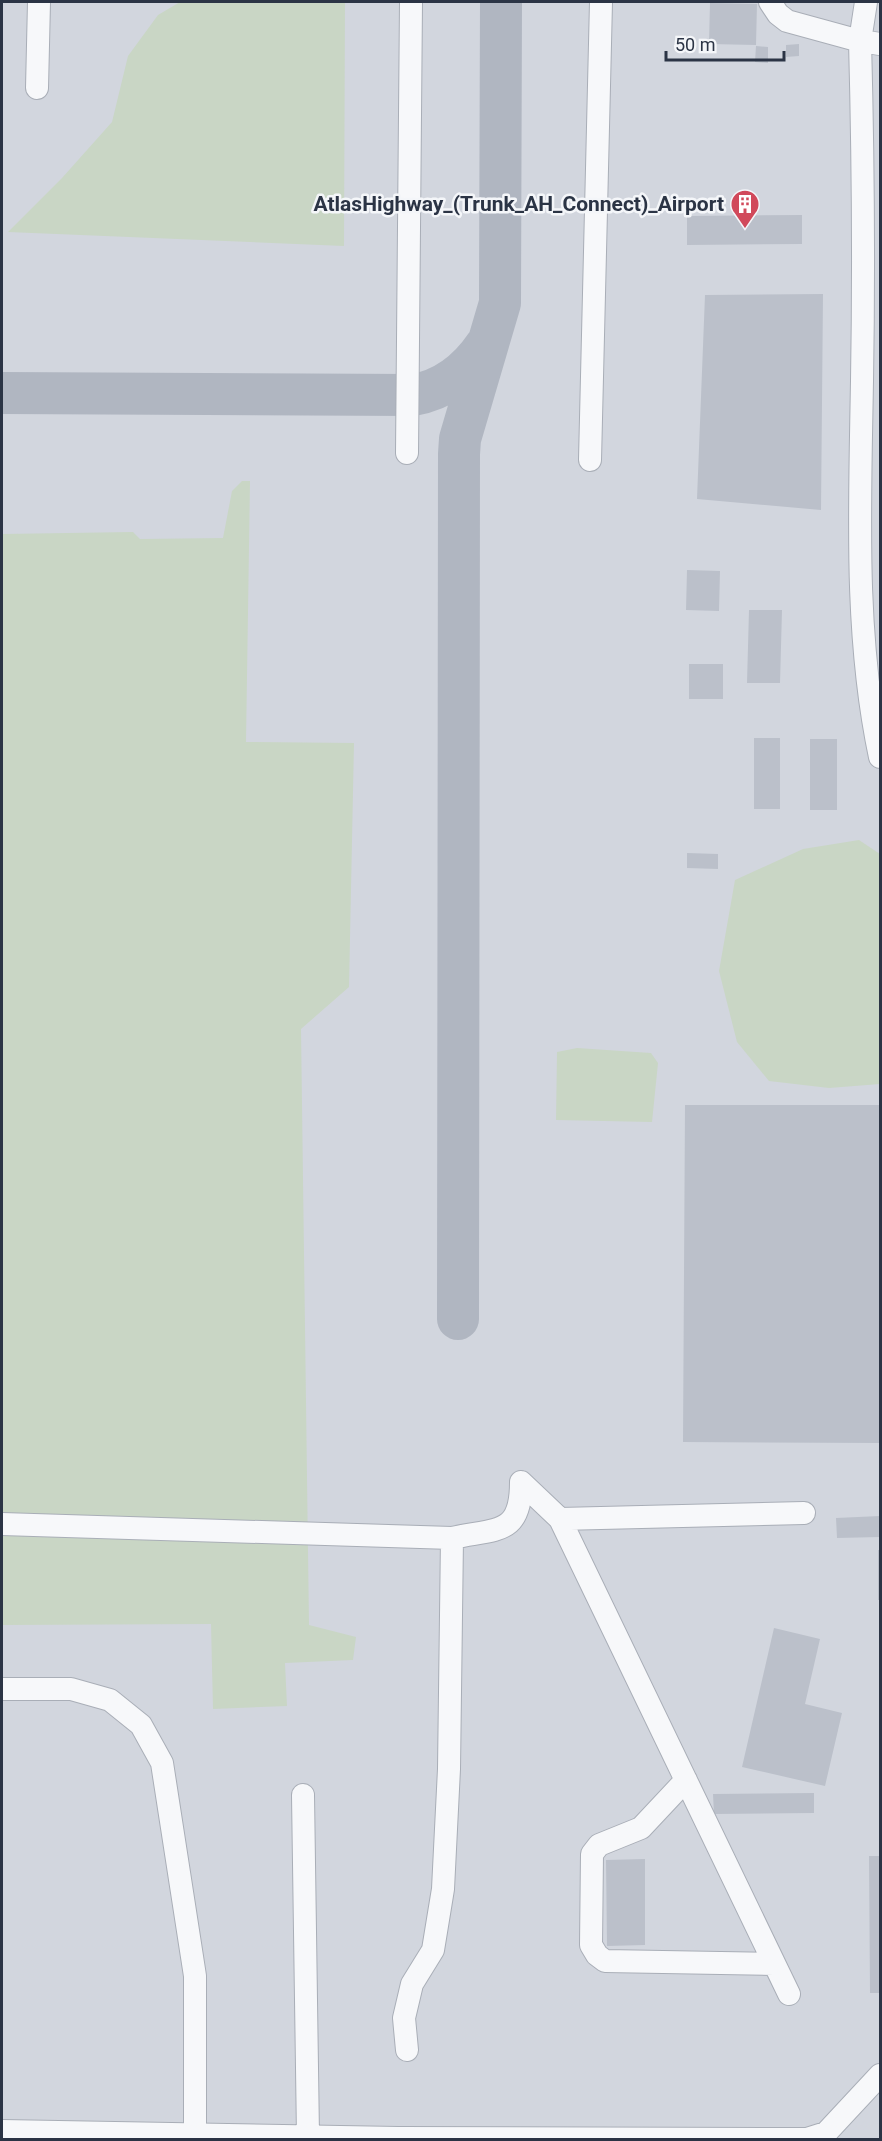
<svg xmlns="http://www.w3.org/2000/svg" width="882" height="2141" viewBox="0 0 882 2141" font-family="Roboto,sans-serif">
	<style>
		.built { fill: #d2d6de }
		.green { fill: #c9d6c5 }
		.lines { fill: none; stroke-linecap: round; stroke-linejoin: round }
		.taxiway { stroke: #b0b6c1; stroke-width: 42 }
		.building { fill: #bbc0ca }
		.minor-casing { stroke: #a9aeb7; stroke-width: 24 }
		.minor { stroke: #f7f8fa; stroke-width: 22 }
		.labels { text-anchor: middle; stroke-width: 5; stroke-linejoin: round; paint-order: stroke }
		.poi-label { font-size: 21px; font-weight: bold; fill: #2b3445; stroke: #f4f6f9; text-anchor: end }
	</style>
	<rect width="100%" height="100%" fill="#e4e7ec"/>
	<path class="built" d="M2,2H880V2139L2,2140Z"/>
	<path class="green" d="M180,2H345L344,246L8,232L62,178L112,122L128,56L158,15Z
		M242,481H250L246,742L354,743L349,987L301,1029L309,1625L356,1637L353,1660L285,1663L287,1706L213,1709L211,1624L2,1625V534L133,532L140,539L223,538L232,491Z
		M859,840L880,854V1084L829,1088L769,1081L737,1042L719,971L735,880L803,849Z
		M577,1048L651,1053L658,1063L652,1122L556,1120L557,1052Z"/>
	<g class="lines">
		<path class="taxiway" d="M2,393L413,395C444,390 469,370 486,345
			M458,1319L459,454L460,439L500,303L501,2"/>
	</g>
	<path class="building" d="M710,3L757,4L756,45L709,44Z
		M799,44V56L786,57V45Z
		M756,46L768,47V63L755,62Z
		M802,215V244L687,245V216Z
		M823,294L821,510L697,499L705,295Z
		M687,570L720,571L719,611L686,610Z
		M749,610H782L780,683H747Z
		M689,664H723V699H689Z
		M754,738H780V809H754Z
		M810,739H837V810H810Z
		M687,853L718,854V869L687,868Z
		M685,1105H880V1443L683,1442Z
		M880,1516V1537L837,1538L836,1518Z
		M878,1550H880V1600H878Z
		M774,1628L820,1639L805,1704L842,1713L825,1786L742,1767Z
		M814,1793V1813L714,1814L713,1794Z
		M869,1856H880V1993H870Z
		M645,1859V1945L607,1946L606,1860Z"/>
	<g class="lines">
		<g class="minor-casing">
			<path id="minor" d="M770,2L778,14L787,21L860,41L866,2
				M880,44L860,41C863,154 864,267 862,381C860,505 854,635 880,757
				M37,88L39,2
				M407,453L411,2
				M590,460L601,2
				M521,1482L560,1519L789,1994
				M560,1519L804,1513
				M2,1524L452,1538C497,1528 521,1536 521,1482
				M2,1689H71L110,1700L141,1725L162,1763L195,1976V2134
				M686,1780L641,1828L599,1845L592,1854L591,1945L597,1955L605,1961L774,1964
				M303,1795L308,2136
				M407,2050L404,2018L412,1984L433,1950L443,1889L449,1769L452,1538
				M2,2131L398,2138L807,2139L826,2133L880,2075"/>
		</g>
		<use href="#minor" class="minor"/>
	</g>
	<defs>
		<g id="building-pin" transform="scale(1.5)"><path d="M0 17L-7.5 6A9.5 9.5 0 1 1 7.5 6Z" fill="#d1495b" stroke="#f4f6f9"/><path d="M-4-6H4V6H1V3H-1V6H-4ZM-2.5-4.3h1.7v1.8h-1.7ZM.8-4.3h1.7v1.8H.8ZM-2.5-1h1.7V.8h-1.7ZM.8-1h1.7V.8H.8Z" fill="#fff"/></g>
	</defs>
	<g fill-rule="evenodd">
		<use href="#building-pin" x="745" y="204"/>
	</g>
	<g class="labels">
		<g class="poi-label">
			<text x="724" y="211">AtlasHighway_(Trunk_AH_Connect)_Airport</text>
		</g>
	</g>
	<rect width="882" height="2141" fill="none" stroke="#2b3445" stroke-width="6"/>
	<path d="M666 51v9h118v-9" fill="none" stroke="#2b3445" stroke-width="3"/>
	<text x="675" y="51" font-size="18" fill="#2b3445" stroke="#f4f6f9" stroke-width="4.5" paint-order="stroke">50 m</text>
</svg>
